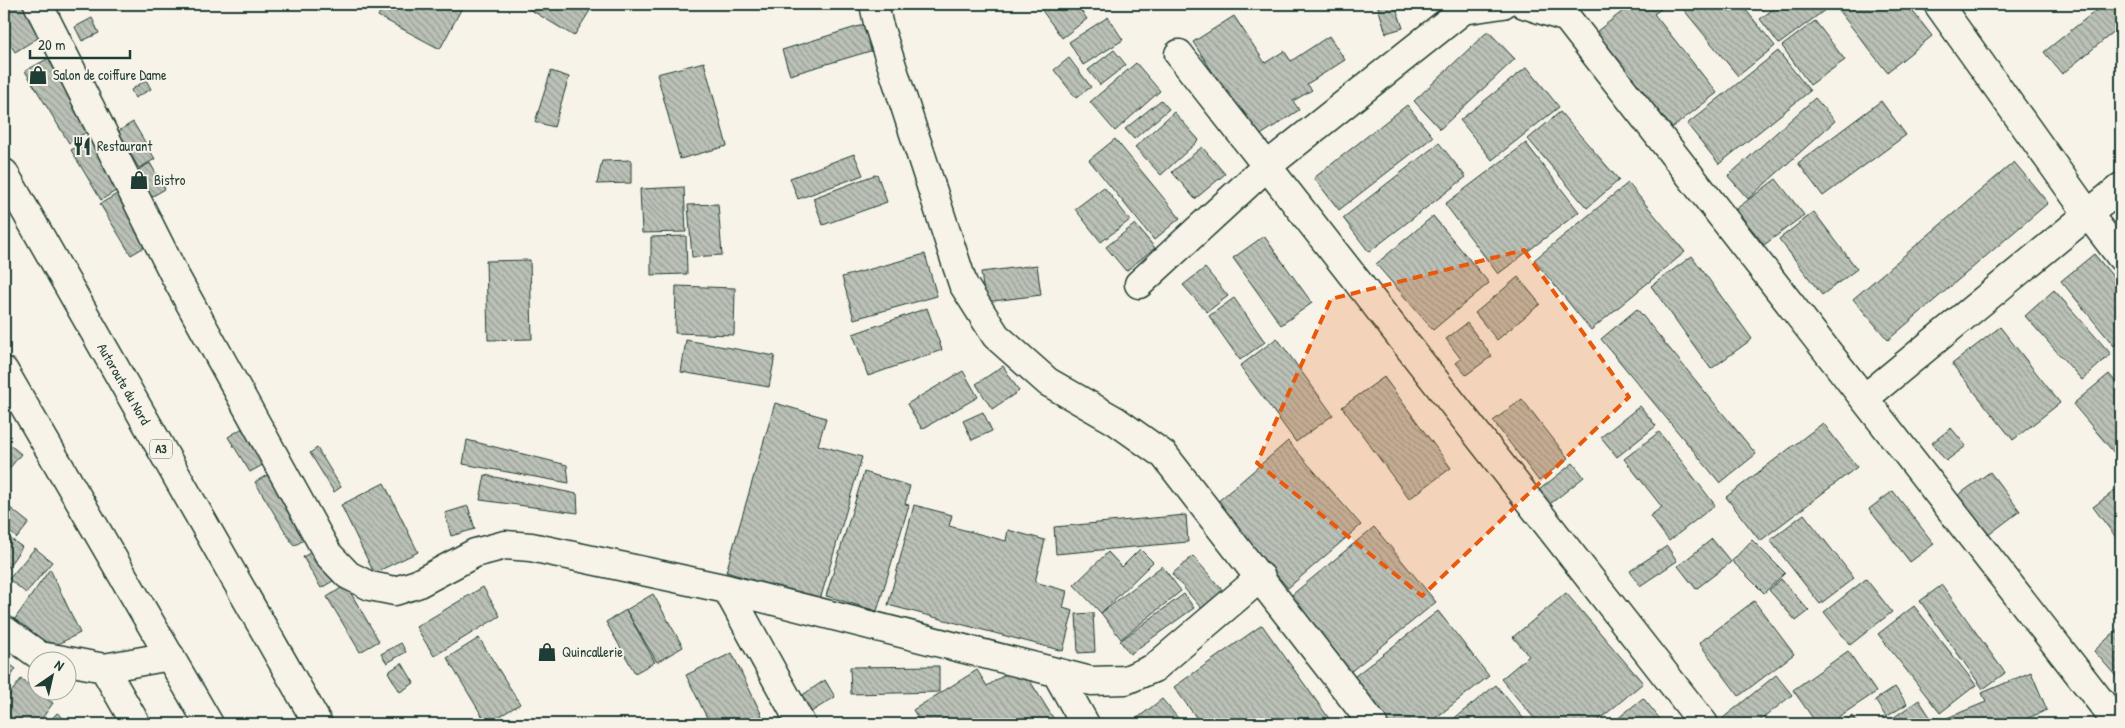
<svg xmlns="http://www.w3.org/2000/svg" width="2125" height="728" viewBox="0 0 2125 728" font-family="'Patrick Hand',sans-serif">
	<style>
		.building { fill: url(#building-back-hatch); stroke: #1f3d34 }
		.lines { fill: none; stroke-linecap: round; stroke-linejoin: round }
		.minor-casing { stroke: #1f3d34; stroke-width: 31 }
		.motorway-casing { stroke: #1f3d34; stroke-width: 31 }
		.minor { stroke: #f7f3e8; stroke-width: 28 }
		.motorway { stroke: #f7f3e8; stroke-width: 28 }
		.marked { fill: #e8590c; fill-opacity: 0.2; stroke: #e8590c; stroke-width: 4; stroke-dasharray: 10 6; stroke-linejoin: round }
		.labels { text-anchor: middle; stroke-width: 4; stroke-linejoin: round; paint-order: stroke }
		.shield { fill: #f7f3e8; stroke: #60746a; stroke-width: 1 }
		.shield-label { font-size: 12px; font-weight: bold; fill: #1f3d34 }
		.poi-label { font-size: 14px; fill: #1f3d34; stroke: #f7f3e8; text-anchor: start }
		.street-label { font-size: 14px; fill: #1f3d34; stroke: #f7f3e8 }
	</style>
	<defs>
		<pattern id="building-back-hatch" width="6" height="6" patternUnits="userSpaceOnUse" patternTransform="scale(1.25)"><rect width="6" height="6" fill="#bbc1b6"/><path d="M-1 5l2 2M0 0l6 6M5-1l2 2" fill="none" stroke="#979e95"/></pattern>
	</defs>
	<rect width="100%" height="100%" fill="#f7f3e8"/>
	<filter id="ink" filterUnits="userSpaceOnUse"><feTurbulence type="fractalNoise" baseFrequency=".02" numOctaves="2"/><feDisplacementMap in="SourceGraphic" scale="10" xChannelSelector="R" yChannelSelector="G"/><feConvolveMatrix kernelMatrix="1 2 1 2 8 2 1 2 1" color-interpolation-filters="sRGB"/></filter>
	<g filter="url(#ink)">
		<path class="building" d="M4,4H22L41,36L15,52L4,34Z
			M384,4H464L440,49L378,16Z
			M521,4H594L574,36Z
			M1047,4H1076L1087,19L1062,38L1041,9Z
			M1377,4H1395L1403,28L1386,33Z
			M1632,4H1668L1654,14L1717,93L1672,128L1596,32Z
			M1679,4H1741L1775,46L1738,76Z
			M1756,4H1769L1762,10Z
			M1780,4H1833L1779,44L1760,19Z
			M1837,4H1907L1932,36L1887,72L1835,6Z
			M2104,4H2121V26L2062,74L2044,52Z
			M1234,16L1265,63L1284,51L1291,61L1329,36L1345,60L1307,84L1312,90L1293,101L1299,110L1256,138L1193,42Z
			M1108,17L1123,40L1083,65L1069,42Z
			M92,18L99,33L82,41L75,27Z
			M1815,21L1845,60L1810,85L1782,46Z
			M869,23L877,49L790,75L782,50Z
			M1488,31L1515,59L1440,129L1414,101Z
			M1114,50L1126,65L1100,85L1088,70Z
			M1778,51L1810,91L1719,164L1687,124Z
			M49,58L91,129L69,143L25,71Z
			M1069,58L1091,87L1076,98L1054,70Z
			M704,62L727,146L680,159L657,74Z
			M1136,63L1160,91L1115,131L1090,102Z
			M1527,67L1559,107L1492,160L1460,120Z
			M551,71L569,77L554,127L535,122Z
			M146,80L151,89L135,98L131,90Z
			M1815,98L1835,121L1748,199L1728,176Z
			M1161,100L1169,109L1134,139L1125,129Z
			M1881,101L1906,135L1823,196L1798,163Z
			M1407,105L1433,137L1339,210L1314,178Z
			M1174,112L1199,140L1161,175L1135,147Z
			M1560,112L1619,180L1587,208L1528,139Z
			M133,122L155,159L139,168L117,132Z
			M89,139L119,189L101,200L71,150Z
			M1115,139L1180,218L1154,240L1089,160Z
			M1439,143L1466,177L1369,252L1343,218Z
			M1526,143L1579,212L1498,274L1445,204Z
			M1202,147L1225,174L1195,199L1172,172Z
			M854,154L863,175L798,199L790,178Z
			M631,160V183L597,184L602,161Z
			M2014,162L2048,203L1888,340L1853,299Z
			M150,163L165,189L146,200L130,174Z
			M877,174L887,202L823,225L813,198Z
			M1776,179L1804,215L1764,245L1736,209Z
			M1628,183L1685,252L1591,330L1534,260Z
			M684,187L686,232L642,233L640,189Z
			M1104,187L1130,220L1101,242L1075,209Z
			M122,191L153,242L131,255L100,204Z
			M718,204L722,255L692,257L688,205Z
			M1814,212L1857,269L1822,295L1779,239Z
			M1433,216L1489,283L1433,330L1376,264Z
			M1135,224L1155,248L1126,271L1106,247Z
			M686,236L687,274L651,275V237Z
			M1264,236L1312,303L1281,325L1233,258Z
			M925,254L937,296L854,319L842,277Z
			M2094,254L2121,286V340L2114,346L2061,281Z
			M1692,256L1752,339L1711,369L1651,286Z
			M530,260L532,339L488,340L486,261Z
			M1037,265L1041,295L985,302L981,272Z
			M1205,268L1228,296L1207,312L1183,285Z
			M1518,277L1540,304L1497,340L1475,313Z
			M676,286L735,288L734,335L675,333Z
			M2054,290L2111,354L2082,380L2025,316Z
			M1234,298L1265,342L1240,360L1209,316Z
			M927,308L942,350L868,376L853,334Z
			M1637,309L1756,454L1720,483L1601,339Z
			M1467,323L1492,356L1466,375L1456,363L1461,359L1446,339Z
			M2000,327L2060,403L2013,440L1952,364Z
			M1277,338L1333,415L1296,442L1240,366Z
			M686,340L775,356L769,387L681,372Z
			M1003,366L1019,391L992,409L976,384Z
			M963,371L978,397L922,429L907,404Z
			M2109,374L2121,388V461L2073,404Z
			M1384,377L1451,468L1409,499L1342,407Z
			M1522,399L1568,458L1539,481L1493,421Z
			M775,403L826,418L818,445L862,457L820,600L726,572Z
			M1640,406L1656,426L1617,457L1601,437Z
			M983,412L992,431L972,440L963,421Z
			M1823,423L1857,467L1760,541L1726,497Z
			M246,426L268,462L250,472L228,437Z
			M1951,428L1966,446L1946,461L1932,443Z
			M1659,432L1715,505L1669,541L1650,516L1662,507L1624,459Z
			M4,440L21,454L4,475Z
			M467,440L567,465L569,483L463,464Z
			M1288,441L1361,525L1288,588L1215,504Z
			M317,448L341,487L334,492L310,453Z
			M1573,463L1584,477L1550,504L1539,490Z
			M272,472L310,536L294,546L255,482Z
			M864,472L910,486L905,504L909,505L877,611L826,596Z
			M1990,472L2020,511L1987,536L1957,496Z
			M485,475L577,494L578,513L480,500Z
			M384,483L418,552L374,573L341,505Z
			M2121,486V544L2093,507Z
			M1893,491L1934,544L1910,562L1869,509Z
			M4,503L29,523L17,538L4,527Z
			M914,505L952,515L949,526L1006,541L1008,530L1045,540L1035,582L1067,591L1063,608L1073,611L1063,651L888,605Z
			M468,506L475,529L451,536L445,513Z
			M1804,514L1854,578L1820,604L1770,540Z
			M1186,515L1188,542L1056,554L1054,527Z
			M1374,527L1436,602L1349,673L1287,599Z
			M4,534L22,547L4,573Z
			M1712,539L1731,562L1696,589L1678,566Z
			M1752,540L1785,573L1764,593L1732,561Z
			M1667,546L1677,561L1640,586L1630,571Z
			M320,547L338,578L321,588L303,557Z
			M35,548L52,562L26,593L9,579Z
			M1140,549L1153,562L1101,613L1074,585L1108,552L1122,567Z
			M1193,556L1223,591L1202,609L1172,574Z
			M1162,566L1181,591L1121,639L1101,613Z
			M50,569L80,633L48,649L12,623Z
			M1781,579L1809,611L1796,621L1769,590Z
			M1866,579L1892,612L1850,645L1824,612Z
			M346,585L379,641L360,652L327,597Z
			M1942,585L2005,673L1983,689L1920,601Z
			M483,587L500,616L434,656L416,627Z
			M1566,593L1643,683L1594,724H1539L1501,679L1529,656L1513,637Z
			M653,594L683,647L657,662L626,610Z
			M1184,594L1194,608L1130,654L1120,641Z
			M1754,601L1794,654L1739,696L1699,643Z
			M1914,606L1976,685L1940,713L1878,634Z
			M626,610L655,662L635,673L606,622Z
			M1438,611L1489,676L1428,724H1385L1350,680Z
			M1093,613L1095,652L1078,653L1076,614Z
			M1262,625L1333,724H1201L1174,687Z
			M2121,626V682L2094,651Z
			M479,638L520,704L487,724L447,658Z
			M401,643L406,652L387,663L381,654Z
			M1848,651L1876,692L1828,724H1817L1793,690Z
			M732,653L766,724H710L686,675Z
			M4,660L16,669L4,686Z
			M402,663L414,683L400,692L388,672Z
			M1020,665L1057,724H922L913,710L977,670L987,686Z
			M939,666V692L851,694L850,667Z
			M2031,672L2047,710L2014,724H1950L1947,718L1986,702L1982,693Z
			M1776,675L1792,695L1756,724H1728L1723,718Z
			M21,679L53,703L38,724H4V702Z
			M825,680L835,697L811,712L801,696Z
			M1496,685L1528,724H1447Z
			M1895,687L1907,704L1886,717L1875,700Z
			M1643,698L1664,724H1611Z
			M1162,699L1183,724H1130Z
			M1919,700L1934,723L1933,724H1884Z
			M57,713L71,724H47Z
			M1852,716L1858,724H1840Z"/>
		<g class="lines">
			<g class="minor-casing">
				<path id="minor" d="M38,4L175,276L328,554L348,575L370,586L395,591L417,584L475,553L505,545L531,547L727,589L1091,681L1126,680L1154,668L1261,577
					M874,4L878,23L963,284L996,336L1048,382L1116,421L1164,455L1373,724
					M1524,4L1567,18L2118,724
					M1938,4L2088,214L2121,257
					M1179,54L1704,724
					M1139,284L1267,166L1463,10L1503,4
					M1865,398L2121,187
					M727,589L801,724
					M4,630L40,656L63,660
					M68,661L104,668L170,656
					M104,668L136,724
					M1057,674L1085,724"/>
			</g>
			<g class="motorway-casing">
				<path id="motorway" d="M4,173L318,724
					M4,371L209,724"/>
			</g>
			<use href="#minor" class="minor"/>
			<use href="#motorway" class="motorway"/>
		</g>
	</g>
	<path class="marked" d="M1524,250L1629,397L1422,596L1257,463L1331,299Z"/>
	<defs>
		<g id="shop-bare" transform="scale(1.5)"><path d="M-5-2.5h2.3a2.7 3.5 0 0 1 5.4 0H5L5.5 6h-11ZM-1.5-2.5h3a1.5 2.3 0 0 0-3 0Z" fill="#1f3d34" stroke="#f7f3e8" stroke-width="2.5" paint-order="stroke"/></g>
		<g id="restaurant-bare" transform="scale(1.5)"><path d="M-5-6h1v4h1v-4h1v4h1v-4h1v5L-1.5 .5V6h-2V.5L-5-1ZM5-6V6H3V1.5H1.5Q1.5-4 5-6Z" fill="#1f3d34" stroke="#f7f3e8" stroke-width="2.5" paint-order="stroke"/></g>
	</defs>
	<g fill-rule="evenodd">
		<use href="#shop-bare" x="38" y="75"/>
		<use href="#restaurant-bare" x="82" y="146"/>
		<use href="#shop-bare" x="139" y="180"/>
		<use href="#shop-bare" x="547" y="652"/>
	</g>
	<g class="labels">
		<rect class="shield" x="150" y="439.5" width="22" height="19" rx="4"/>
		<g class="shield-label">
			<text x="161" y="453">A3</text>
		</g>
		<g class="poi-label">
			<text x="53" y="80">Salon de coiffure Dame</text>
			<text x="97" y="151">Restaurant</text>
			<text x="154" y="185">Bistro</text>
			<text x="562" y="657">Quincallerie</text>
		</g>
		<g class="street-label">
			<text transform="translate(124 384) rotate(60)" y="5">Autoroute du Nord</text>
		</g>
	</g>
	<rect width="2125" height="728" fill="none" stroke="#f7f3e8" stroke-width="20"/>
	<rect x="10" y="10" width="2105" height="708" fill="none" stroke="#1f3d34" stroke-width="2" filter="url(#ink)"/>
	<g transform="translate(52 676) rotate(34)"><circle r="24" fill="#f7f3e8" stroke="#a1aaa0"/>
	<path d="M0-4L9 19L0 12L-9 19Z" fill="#1f3d34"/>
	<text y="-8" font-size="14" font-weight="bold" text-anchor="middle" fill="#1f3d34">N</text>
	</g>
	<path d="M30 50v8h100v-8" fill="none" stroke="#1f3d34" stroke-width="2.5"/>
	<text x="38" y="50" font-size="15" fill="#1f3d34" stroke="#f7f3e8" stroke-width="4" paint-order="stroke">20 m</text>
</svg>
